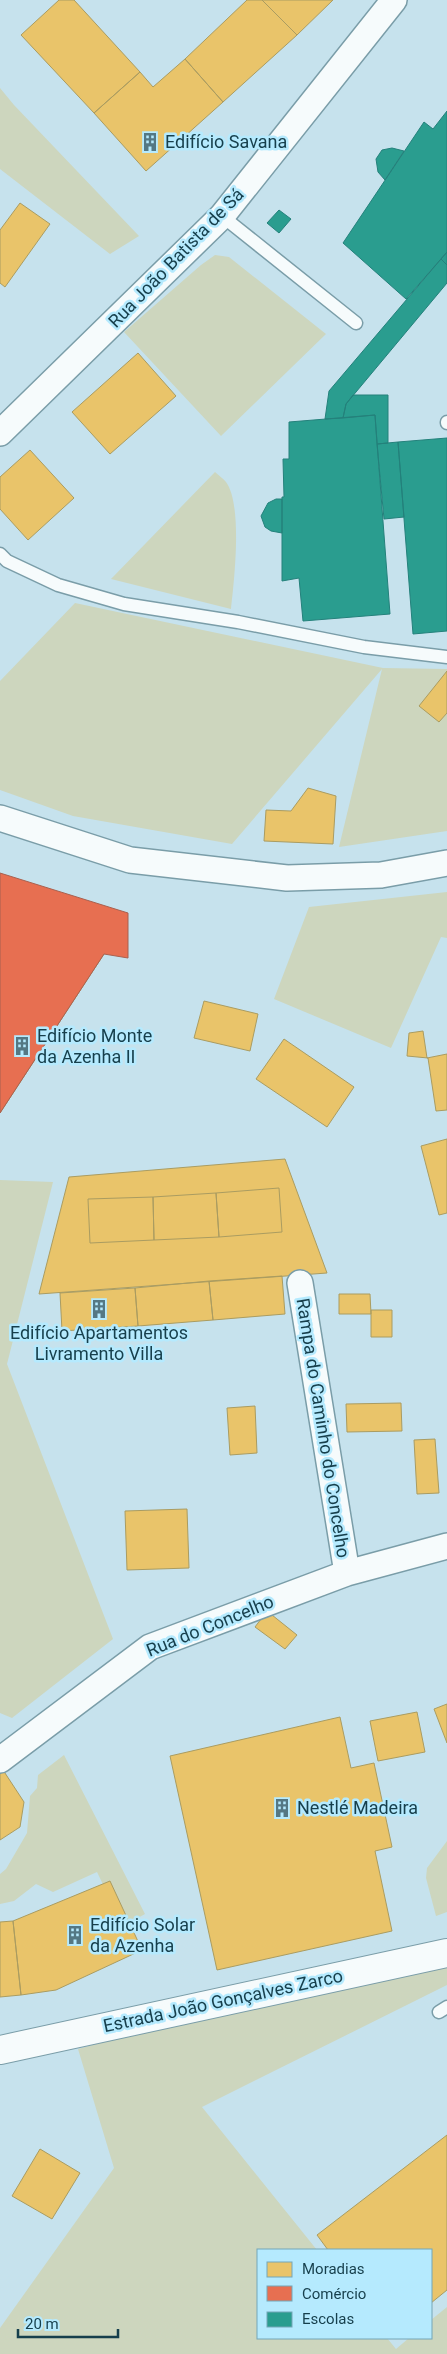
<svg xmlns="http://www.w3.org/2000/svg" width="447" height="2354" viewBox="0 0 447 2354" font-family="Roboto,sans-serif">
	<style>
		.green { fill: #cdd6be }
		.homes { fill: #e9c46a; stroke: #aa9c61 }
		.shops { fill: #e76f51; stroke: #a86150 }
		.schools { fill: #2a9d8f; stroke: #24817b }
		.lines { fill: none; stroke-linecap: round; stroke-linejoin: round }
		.service-casing { stroke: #7a9da8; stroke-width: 15 }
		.minor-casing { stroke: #7a9da8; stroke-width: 28 }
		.tertiary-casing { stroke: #7a9da8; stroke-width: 30 }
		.service { stroke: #f6fbfc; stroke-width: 12 }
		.minor { stroke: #f6fbfc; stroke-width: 25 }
		.tertiary { stroke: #f6fbfc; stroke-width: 28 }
		.labels { text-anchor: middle; stroke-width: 5; stroke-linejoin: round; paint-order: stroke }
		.poi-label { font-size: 18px; fill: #163f4c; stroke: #b5eafe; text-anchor: start }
		.street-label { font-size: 18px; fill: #163f4c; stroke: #b5eafe }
	</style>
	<rect width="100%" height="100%" fill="#c6e2ed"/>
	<path class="green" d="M0,88L14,105L139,236L110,254L0,169Z
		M215,255L229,257L326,334L221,436L124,332L201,265Z
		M215,472C218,475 223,478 226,482C243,505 234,582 231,609L111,579Z
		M75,603L383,668L447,669V831L339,847L382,669L232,844L73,816L0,790V681Z
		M447,892V938L441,937L391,1048L274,999L309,907Z
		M0,1180L53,1182L7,1364L113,1639L12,1718L0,1713Z
		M64,1755L145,1914L123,1926L97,1872L53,1892L36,1884L14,1901L0,1904V1874L6,1869L27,1833L30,1796L37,1788L38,1775Z
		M447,1841V1912L436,1916L426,1878L427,1868Z
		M447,1965V1985L202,2107L317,2250H258V2338H387L396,2349L409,2338H431V2320L447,2307V2354H0V2328L114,2168L78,2049L136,2033Z"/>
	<path class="homes" d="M59,0H74L140,72L94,113L21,35Z
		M247,0H262L297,35L223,102L185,59Z
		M262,0H333L297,35Z
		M185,59L223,102L146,171L94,113L140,72L153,87Z
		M20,203L50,224L5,287L0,283V230Z
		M138,353L176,396L110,454L72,412Z
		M30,450L74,498L28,540L0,509V477Z
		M447,671V713L439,722L419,706Z
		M308,788L336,796L333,844L264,841L266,810L291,811Z
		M39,903L99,931L104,954L0,1113V979Z
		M204,1001L258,1014L250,1051L194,1038Z
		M423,1031L427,1058L447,1054V1110L436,1111L428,1058L407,1056L409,1033Z
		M284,1039L354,1087L327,1127L256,1079Z
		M447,1139V1213L439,1215L421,1146Z
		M285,1159L327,1273L39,1294L69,1177Z
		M279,1188L282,1232L219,1237L216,1193Z
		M216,1193L219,1237L154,1240L153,1197Z
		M153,1197L154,1240L90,1243L88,1199Z
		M282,1276L285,1314L213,1320L209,1281Z
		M209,1281L213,1320L138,1326L135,1288Z
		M135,1288L138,1326L62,1331L60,1293Z
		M339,1294H370L371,1314H339Z
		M371,1310H392V1337H371Z
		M401,1403L402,1431L347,1432L346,1404Z
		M255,1406L257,1453L230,1455L227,1408Z
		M435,1439L439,1493L417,1494L414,1440Z
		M187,1509L189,1568L127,1570L125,1511Z
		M267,1611L297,1635L285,1649L255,1627Z
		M447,1704V1743L434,1709Z
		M417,1712L425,1752L378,1761L370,1721Z
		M340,1717L351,1768L374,1763L392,1847L375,1851L392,1931L217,1970L170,1756Z
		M3,1770L24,1802L20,1827L0,1840V1772Z
		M110,1881L142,1950L56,1990L21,1995L13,1921Z
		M13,1921L21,1995L0,1997V1922Z
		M447,2135V2290L431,2303V2250H328L317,2235Z
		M40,2149L80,2173L52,2219L12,2196Z"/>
	<path class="shops" d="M0,873L128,913V958L104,954L0,1113Z"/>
	<path class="schools" d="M447,111V252L406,299L343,243L424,122L433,129Z
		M392,148L404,151L385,180L378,172L376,159L382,150Z
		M279,210L291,219L279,233L267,223Z
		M447,252V265L441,259Z
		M441,259L447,265V283L346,404L343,418L325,419L329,391Z
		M353,395H388V443L377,444L375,415L343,418L346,404Z
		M375,415L390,614L303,621L299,578L282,581V497H284L283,459H289V422Z
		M447,438V631L413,634L398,442Z
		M398,442L404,517L384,519L377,444Z
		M276,499H282V533L271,531L265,527L261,516L268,503Z"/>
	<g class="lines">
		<g class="service-casing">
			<path id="service" d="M222,216L356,323
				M447,423V422
				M0,554L7,561L58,585L124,604L238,622L364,647L447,657
				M439,2012L447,2007"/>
		</g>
		<g class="minor-casing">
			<path id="minor" d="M0,433L222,216L394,0
				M0,818L130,860L287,878L381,875L447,863
				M300,1283L347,1573
				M0,1760L150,1647L347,1573L447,1546"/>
		</g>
		<g class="tertiary-casing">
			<path id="tertiary" d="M0,2050L447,1953"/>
		</g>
		<use href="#service" class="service"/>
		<use href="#minor" class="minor"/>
		<use href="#tertiary" class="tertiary"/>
	</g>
	<defs>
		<g id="building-bare" transform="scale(1.5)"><path d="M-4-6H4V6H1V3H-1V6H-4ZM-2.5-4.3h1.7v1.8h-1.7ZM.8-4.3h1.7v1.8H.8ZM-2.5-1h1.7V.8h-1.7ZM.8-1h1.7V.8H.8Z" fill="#547884" stroke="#b5eafe" stroke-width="2.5" paint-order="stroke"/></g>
	</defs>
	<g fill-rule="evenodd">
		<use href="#building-bare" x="150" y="142"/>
		<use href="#building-bare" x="22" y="1046"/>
		<use href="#building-bare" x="99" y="1309"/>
		<use href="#building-bare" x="282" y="1808"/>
		<use href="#building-bare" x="75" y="1935"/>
	</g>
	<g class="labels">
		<g class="poi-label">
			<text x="165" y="148">Edifício Savana</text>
			<text x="37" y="1042">Edifício Monte<tspan x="37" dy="21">da Azenha II</tspan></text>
			<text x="99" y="1339" text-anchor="middle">Edifício Apartamentos<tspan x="99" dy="21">Livramento Villa</tspan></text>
			<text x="297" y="1814">Nestlé Madeira</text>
			<text x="90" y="1931">Edifício Solar<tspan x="90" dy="21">da Azenha</tspan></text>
		</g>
		<g class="street-label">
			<text transform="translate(176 258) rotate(-46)" y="6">Rua João Batista de Sá</text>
			<text transform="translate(323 1428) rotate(81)" y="6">Rampa do Caminho do Concelho</text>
			<text transform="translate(210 1626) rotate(-22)" y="6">Rua do Concelho</text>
			<text transform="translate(223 2001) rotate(-12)" y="6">Estrada João Gonçalves Zarco</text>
		</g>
	</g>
	<rect x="257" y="2249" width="175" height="90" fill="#b5eafe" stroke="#75a6b7"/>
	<rect x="267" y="2262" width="25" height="15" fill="#e9c46a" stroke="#75a6b7"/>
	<text x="302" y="2274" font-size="15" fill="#163f4c">Moradias</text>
	<rect x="267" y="2286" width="25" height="15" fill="#e76f51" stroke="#75a6b7"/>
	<text x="302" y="2299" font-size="15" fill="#163f4c">Comércio</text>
	<rect x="267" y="2312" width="25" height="15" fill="#2a9d8f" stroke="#75a6b7"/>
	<text x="302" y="2324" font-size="15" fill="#163f4c">Escolas</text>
	<path d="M18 2329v8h100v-8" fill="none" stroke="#163f4c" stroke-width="2.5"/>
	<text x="25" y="2329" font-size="15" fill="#163f4c" stroke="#b5eafe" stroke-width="4" paint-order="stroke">20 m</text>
</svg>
